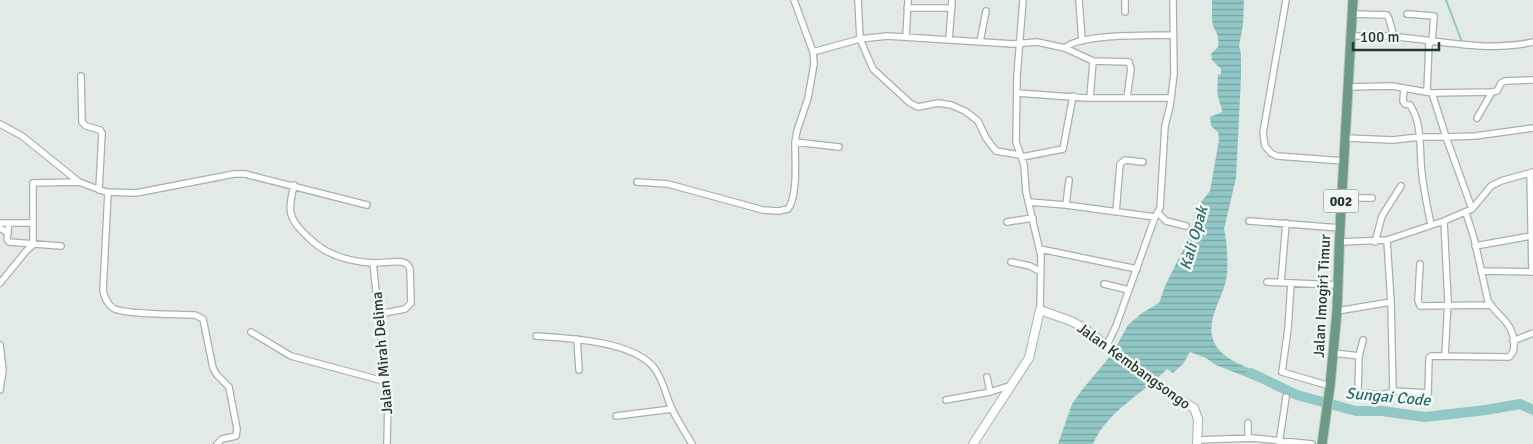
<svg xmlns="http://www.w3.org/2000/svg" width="1533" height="444" viewBox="0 0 1533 444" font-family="Signika,sans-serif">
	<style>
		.water { fill: url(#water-rules) }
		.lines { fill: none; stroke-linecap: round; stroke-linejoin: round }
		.stream { stroke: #91c8c6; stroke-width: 2 }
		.river { stroke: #91c8c6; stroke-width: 10 }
		.street-casing { stroke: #a5b1ab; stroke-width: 8 }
		.secondary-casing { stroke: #a2b4ab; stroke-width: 10 }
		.primary-casing { stroke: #bdc4c1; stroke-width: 11 }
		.street { stroke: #fff; stroke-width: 5.5 }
		.secondary { stroke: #fff; stroke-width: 8 }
		.primary { stroke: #6c9a85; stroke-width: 9 }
		.labels { text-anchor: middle; stroke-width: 5; stroke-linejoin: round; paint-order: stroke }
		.shield { fill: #f2f7f4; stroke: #62726a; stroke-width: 1 }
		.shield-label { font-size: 14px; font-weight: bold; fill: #24392f }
		.street-label { font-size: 15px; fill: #24392f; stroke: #f2f7f4 }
		.water-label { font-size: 16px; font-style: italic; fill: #266d6b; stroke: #f2f7f4 }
	</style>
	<defs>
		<pattern id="water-rules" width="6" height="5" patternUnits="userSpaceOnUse" patternTransform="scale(1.25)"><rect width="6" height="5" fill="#91c8c6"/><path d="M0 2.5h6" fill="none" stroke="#76a3a1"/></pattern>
	</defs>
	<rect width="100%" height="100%" fill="#e2eae5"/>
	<path class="water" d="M1212,0H1244L1243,25L1239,46L1241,54V78L1236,178L1224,229C1227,239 1228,264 1227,275C1224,301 1196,329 1223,354C1233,363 1254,370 1267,376L1259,382L1216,365L1206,358L1190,352L1183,364L1173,373L1167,369C1143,394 1107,411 1093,444H1058L1072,404L1082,390L1112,354L1128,325L1142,313L1159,303L1165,286L1188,240L1197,207L1210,191L1219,140L1218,132L1211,126L1210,117L1222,112C1222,107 1220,105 1219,100C1216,93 1218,83 1218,75L1221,74V69L1212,60L1211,54L1218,47C1220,31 1213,32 1212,20C1212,14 1212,7 1212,0Z"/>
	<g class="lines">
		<path class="stream" d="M1446,0L1462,42"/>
		<path class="river" d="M1251,373L1297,395L1356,411H1382L1425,417L1486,410L1520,404L1533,410"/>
		<g class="street-casing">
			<path id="street" d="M794,0L813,52L814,64L808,98L797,131L795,142L839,147
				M858,0L860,39L887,36L1013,44L1037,42L1065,48C1080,33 1150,36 1173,35
				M1023,0L1017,76L1016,142L1024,165L1026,192L1041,256L1040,310
				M1079,0L1082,41
				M1286,0L1263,133L1265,146L1271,153L1277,156L1344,161
				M907,8H952
				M1125,12V0
				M1352,14L1387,15L1389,19L1394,37
				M1407,14L1434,16L1432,42
				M1351,36C1362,36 1374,36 1386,36C1434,39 1485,53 1533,42
				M906,37L908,0
				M949,40L952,0
				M980,42L986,11
				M1065,48L1093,61L1129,62L1131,69L1127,97
				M813,52L860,39L873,69L910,103L918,107L938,103L951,105L965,111L978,121L986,138L996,151L1020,155
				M81,76L82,122L86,126L100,130L102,133L99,190
				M1348,87L1392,86L1432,93L1492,92L1497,91L1501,83L1505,81L1533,80
				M1404,88L1403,101L1405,104L1410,105C1421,121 1420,144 1421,163C1422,183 1427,205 1431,225
				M1427,92L1429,42
				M1017,93L1086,98H1171
				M1432,93L1446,137L1472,209
				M1090,98L1093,61
				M1477,118L1492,92
				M0,124L22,136L79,182L106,192L136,193L234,174H245L367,205
				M1345,138L1393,140L1419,137H1446L1475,136L1533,128
				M1022,157L1063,149L1073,96
				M1530,173L1532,272
				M637,182L668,184L763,210L779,211L788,209C798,196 795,159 795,142
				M294,185C288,211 287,218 308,237C325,255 350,262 375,263C384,263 393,261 402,262C407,263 408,265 410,269L411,303L405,309L379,314
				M108,192L103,291C105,298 107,304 113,308C123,315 179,314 195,315L203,319L213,368L217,375L229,387L237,429L236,436L222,439L217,444
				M1342,198H1372
				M1029,202L1066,205L1155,217
				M1066,205L1069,180
				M1116,212L1120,164L1125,160L1143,162
				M1158,213L1166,221L1186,226
				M1249,221L1340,228
				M1444,221L1448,301L1445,356
				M1007,222L1033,218
				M0,223H33
				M9,223L7,239L9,242L61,246
				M0,228L8,233
				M1387,240L1391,302
				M1340,242L1387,240L1444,221L1472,209L1491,186L1501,181L1533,172
				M1375,242L1382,216L1401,186
				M1475,246L1531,236
				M1040,249L1137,269
				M1011,262L1030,266L1041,272
				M373,263L388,401L387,444
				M1420,264L1418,300L1420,306L1491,305
				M1481,271L1533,272
				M1267,282L1338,285
				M1281,282L1286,223
				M0,283L27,250L33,245V183L79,182
				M1291,283L1288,329L1282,372L1330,386
				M1104,284L1129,290
				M1337,311L1391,302L1393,391
				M251,332L291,356L387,382
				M536,336C568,338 635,341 655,369C663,380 666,395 671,407C677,420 685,432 692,444
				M577,339L579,370
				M1513,341L1533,333
				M0,345L3,370L0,390
				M1107,345L1116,326L1155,217L1160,208L1165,126L1170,106L1174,74L1173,0
				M1334,353L1359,356L1358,392C1368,393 1384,398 1393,391L1428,393L1429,358L1431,356L1509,357C1514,352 1514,349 1514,342C1512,321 1498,317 1488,301L1474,238L1466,213
				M1359,356L1363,340
				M987,377L990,392
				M946,400L990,392L1012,385
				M616,416L672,409
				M1248,438V423
				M1197,440L1253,438L1312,444
				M1279,444L1286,397"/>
		</g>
		<g class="secondary-casing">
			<path id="secondary" d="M973,444L1029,358L1040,310L1071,321L1084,328L1165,391L1194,408L1198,419L1197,444"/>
		</g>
		<g class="primary-casing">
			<path id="primary" d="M1322,444L1330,386L1337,311L1340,228L1353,0"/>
		</g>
		<use href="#street" class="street"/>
		<use href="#secondary" class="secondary"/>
		<use href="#primary" class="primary"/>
	</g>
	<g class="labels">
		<rect class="shield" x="1323.5" y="189.5" width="35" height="23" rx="4"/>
		<g class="shield-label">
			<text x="1341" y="206">002</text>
		</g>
		<g class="street-label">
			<text transform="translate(1322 296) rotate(-87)" y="5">Jalan Imogiri Timur</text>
			<text transform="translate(382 353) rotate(-95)" y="5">Jalan Mirah Delima</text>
			<text transform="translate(1134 366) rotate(36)" y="5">Jalan Kembangsongo</text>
		</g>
		<g class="water-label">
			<text transform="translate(1193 238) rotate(-74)" y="6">Kali Opak</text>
			<text transform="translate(1388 396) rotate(5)" y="6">Sungai Code</text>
		</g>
	</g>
	<path d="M1353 42v8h86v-8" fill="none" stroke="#24392f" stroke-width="2.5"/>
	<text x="1360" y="42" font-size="15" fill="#24392f" stroke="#f2f7f4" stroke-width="4" paint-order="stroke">100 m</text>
</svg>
